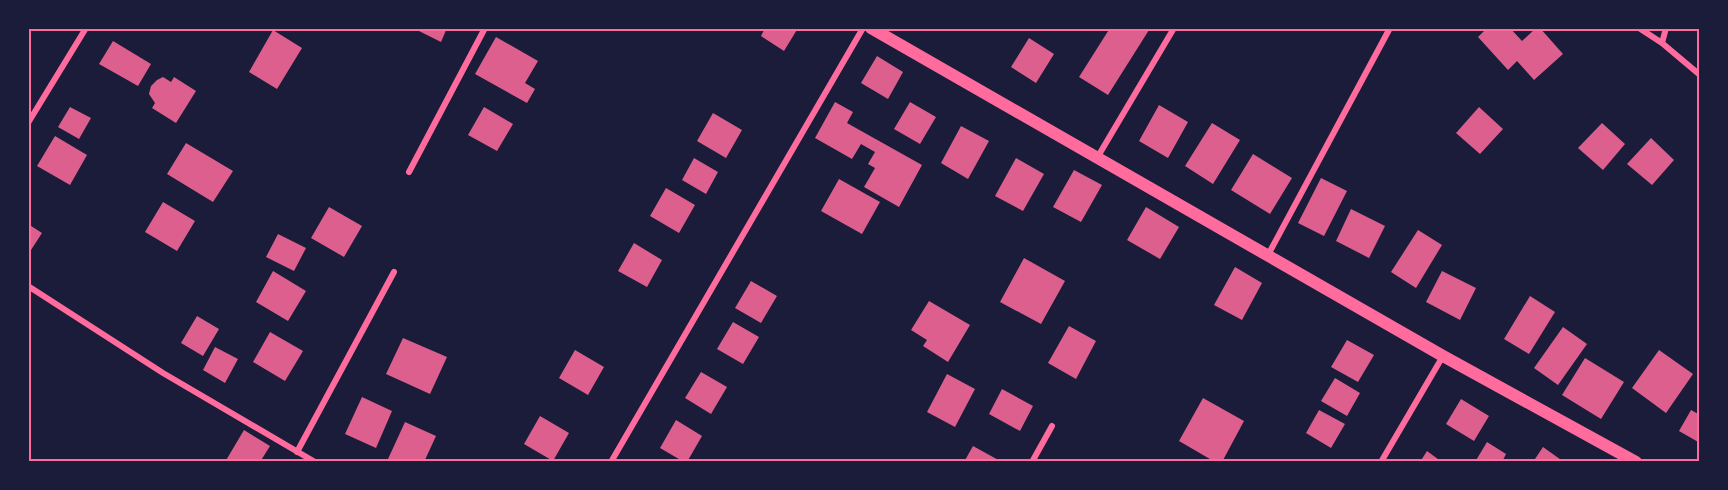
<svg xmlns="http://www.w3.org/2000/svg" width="1728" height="490" viewBox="0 0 1728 490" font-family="Ubuntu,sans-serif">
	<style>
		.building { fill: #dd5f8e }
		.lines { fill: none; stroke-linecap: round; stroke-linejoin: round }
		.minor { stroke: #ff6b9d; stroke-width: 6 }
		.secondary { stroke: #ff6b9d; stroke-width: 12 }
		.neatline { fill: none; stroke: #ff6b9d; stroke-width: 2 }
	</style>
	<rect width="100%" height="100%" fill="#1b1b3a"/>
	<path class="building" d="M413,28H447L441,42Z
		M765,28H798L784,51L761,36Z
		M1110,28L1149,30L1108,95L1079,77Z
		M1487,28H1510L1522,41L1536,28H1540L1563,54L1534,80L1517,61L1508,70L1478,37Z
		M273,30L302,48L277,89L249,72Z
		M496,37L538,61L525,83L535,89L527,103L475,74Z
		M1029,38L1054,54L1036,83L1011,67Z
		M113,41L151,64L138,86L99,64Z
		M877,56L903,72L888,99L861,83Z
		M163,77L171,82L174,77L196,91L176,123L152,108L155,103L149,94L151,86L157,80Z
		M835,102L853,112L847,123L922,165L899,207L864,187L875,168L868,164L875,152L861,144L852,159L815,138Z
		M910,102L936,117L920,144L894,129Z
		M1159,105L1188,122L1168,158L1139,141Z
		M70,107L91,118L79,139L58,127Z
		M484,107L513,124L497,151L468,135Z
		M1479,107L1503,129L1480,154L1456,133Z
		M713,113L742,130L726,158L697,141Z
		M1212,123L1240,140L1213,184L1185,166Z
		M1602,123L1625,144L1603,170L1578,148Z
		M961,126L989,141L968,179L941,163Z
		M55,136L87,155L70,185L37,166Z
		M1651,138L1674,160L1652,185L1627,164Z
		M186,143L233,171L213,202L167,174Z
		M1253,154L1292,178L1270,214L1231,190Z
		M694,158L718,172L706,194L682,180Z
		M1016,158L1044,174L1023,211L995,196Z
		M1074,170L1102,185L1081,222L1053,207Z
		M1321,178L1347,191L1324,236L1298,223Z
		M839,179L880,202L862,234L821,211Z
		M666,188L695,205L679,233L650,216Z
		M163,202L195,221L177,251L145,232Z
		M329,207L362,226L344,257L311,238Z
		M1146,207L1179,227L1160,259L1127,240Z
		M1351,209L1385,226L1369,258L1336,241Z
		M28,224L42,233L31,250L28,249Z
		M1418,230L1442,245L1416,288L1391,272Z
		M278,234L306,248L294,271L266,257Z
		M634,243L662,260L647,287L618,271Z
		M1024,258L1065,281L1041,324L1000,302Z
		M1235,267L1262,283L1242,320L1214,305Z
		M273,271L306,291L288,321L256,302Z
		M1442,271L1476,288L1460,320L1426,302Z
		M751,281L777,296L761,323L735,308Z
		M1530,296L1555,312L1529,354L1504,339Z
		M929,301L970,325L948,362L923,346L927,340L911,330Z
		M197,316L219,329L203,356L181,343Z
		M733,322L759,337L743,364L717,349Z
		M1069,326L1096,341L1076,379L1048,363Z
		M1563,327L1587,344L1558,385L1534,368Z
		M270,332L303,351L285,381L253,362Z
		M403,338L447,357L430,394L386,374Z
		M1347,340L1374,355L1358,382L1331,367Z
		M215,347L238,359L225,383L203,370Z
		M575,350L604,367L588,395L559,378Z
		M1659,350L1693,374L1666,413L1632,388Z
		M1585,358L1624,382L1601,419L1562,395Z
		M701,372L727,387L711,414L685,398Z
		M947,374L975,389L955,427L927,412Z
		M1335,378L1360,393L1347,416L1321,401Z
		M1002,389L1033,406L1020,431L989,414Z
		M362,397L392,411L376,448L345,434Z
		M1203,398L1244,421L1222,462H1215L1179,441Z
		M1461,399L1489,416L1474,441L1446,424Z
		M1319,410L1345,424L1331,448L1306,433Z
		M1691,410L1700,415V443L1679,431Z
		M540,416L569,433L553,461L524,444Z
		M676,420L702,436L687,462H684L660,448Z
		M405,422L436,436L424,462H394L388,459Z
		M244,430L270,446L260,462H225Z
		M1487,442L1506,454L1502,462H1475Z
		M973,446L1002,462H964Z
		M1543,447L1564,462H1533Z
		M1427,451L1442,462H1420Z"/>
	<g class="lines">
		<path class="minor" d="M1639,28L1662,43L1700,75
			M1662,43L1666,28
			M28,123L86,28
			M1097,158L1174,28
			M409,172L485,28
			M1268,255L1390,28
			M28,286L163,373L315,462
			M297,452L394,272
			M611,462L863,28
			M1032,462L1052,426
			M1381,462L1443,356"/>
		<path class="secondary" d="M871,28L1443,356L1636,462"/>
	</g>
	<rect width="1728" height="490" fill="none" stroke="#1b1b3a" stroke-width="60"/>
	<rect x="30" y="30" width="1668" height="430" class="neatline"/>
</svg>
